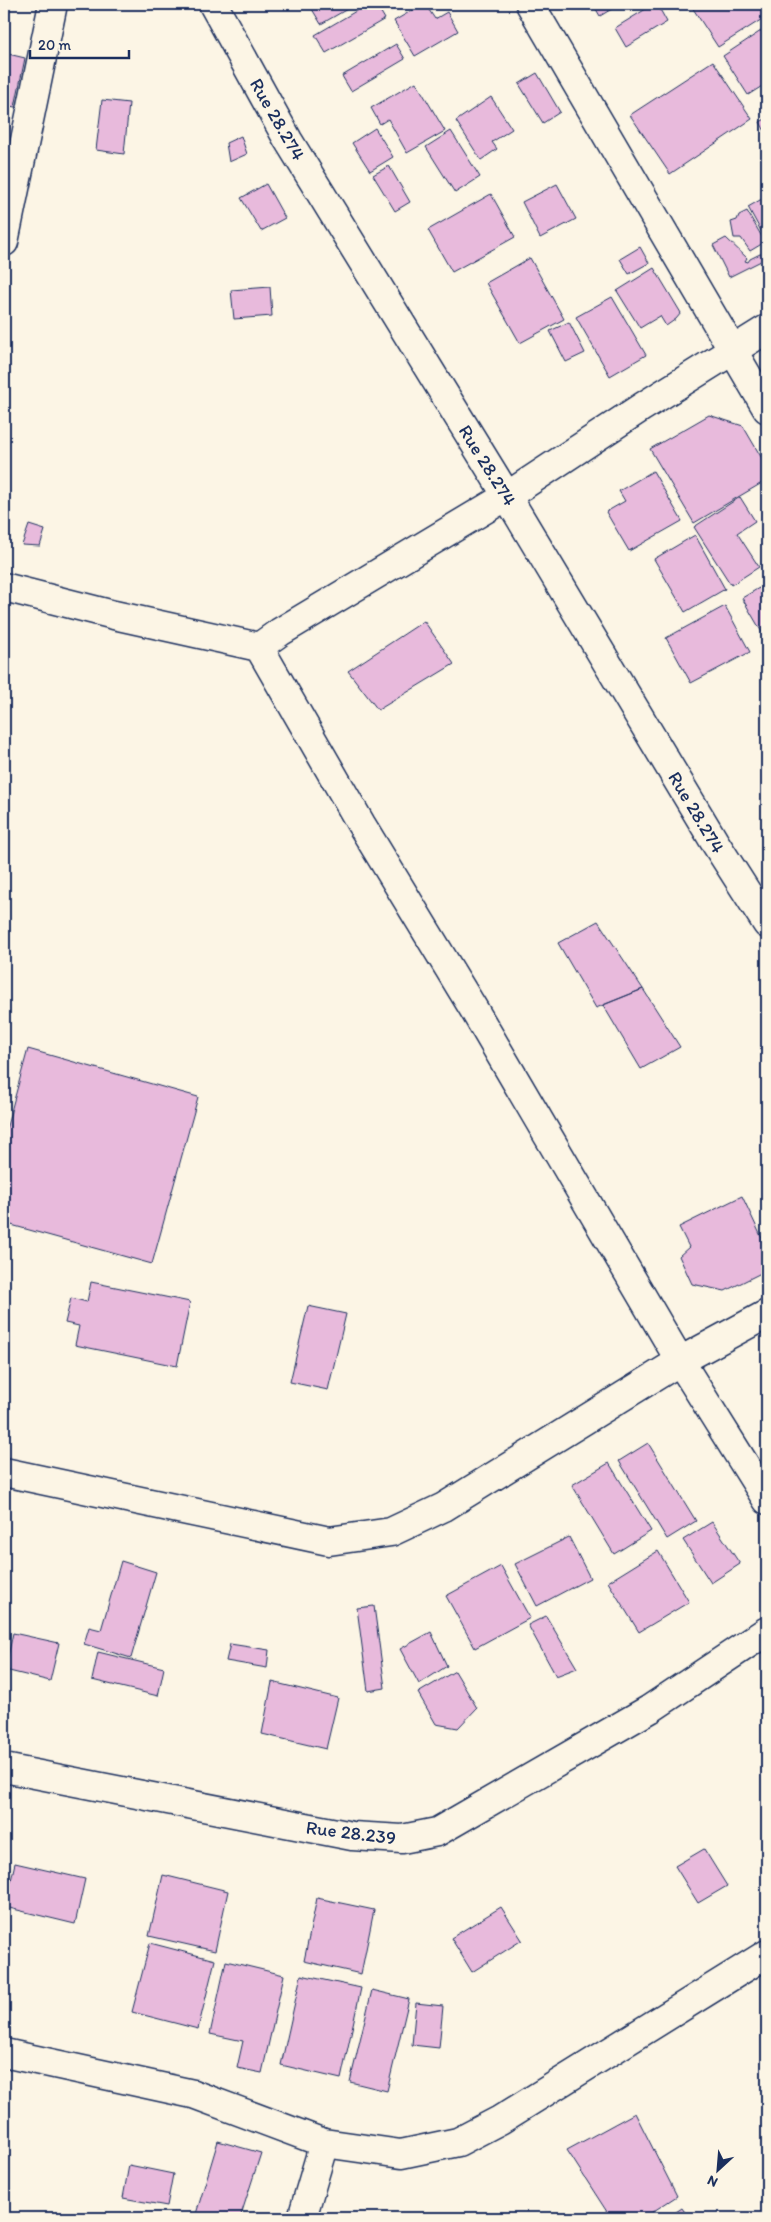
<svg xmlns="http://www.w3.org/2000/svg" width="771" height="2222" viewBox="0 0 771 2222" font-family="Itim,sans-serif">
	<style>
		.building { fill: #e8badc; stroke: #1b2f5e }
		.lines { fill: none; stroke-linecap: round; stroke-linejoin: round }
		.minor-casing { stroke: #1b2f5e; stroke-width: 31 }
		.minor { stroke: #fcf5e5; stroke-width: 28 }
		.labels { text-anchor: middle; stroke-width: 5; stroke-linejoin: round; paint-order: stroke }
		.street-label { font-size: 19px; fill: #1b2f5e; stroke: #fcf5e5 }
	</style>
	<rect width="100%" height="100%" fill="#fcf5e5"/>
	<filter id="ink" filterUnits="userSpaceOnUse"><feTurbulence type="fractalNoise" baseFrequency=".02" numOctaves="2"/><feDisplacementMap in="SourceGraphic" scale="10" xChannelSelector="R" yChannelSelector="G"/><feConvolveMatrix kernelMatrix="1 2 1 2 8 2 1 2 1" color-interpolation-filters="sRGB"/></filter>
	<g filter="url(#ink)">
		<path class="building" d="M309,4H356L321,24Z
			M368,4H376L385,19L326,53L315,35Z
			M387,4H404L391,11Z
			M423,4H425L435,19L447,12L458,31L415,56L394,21Z
			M593,4H620L600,16Z
			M654,4H657L667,22L626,47L615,28Z
			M690,4H759L767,16L718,47Z
			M767,27V83L748,95L723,56Z
			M396,44L405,59L351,91L342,76Z
			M4,53L25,58L15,107L4,105Z
			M713,61L752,119L670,174L630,115Z
			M537,73L560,112L543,123L519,84Z
			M416,82L445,131L407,153L388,119L380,124L371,108Z
			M491,97L512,129L492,142L497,149L481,160L456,121Z
			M102,100L129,103L124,154L96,150Z
			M767,118V135L760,122Z
			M375,128L393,157L370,171L352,143Z
			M451,131L480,177L455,193L426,147Z
			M241,136L247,154L229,162L226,143Z
			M389,166L410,202L395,211L373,175Z
			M266,184L285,218L261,231L241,198Z
			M557,184L576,219L540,238L522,202Z
			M491,194L515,237L452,272L428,230Z
			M767,196V242L748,207Z
			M747,211L765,242L750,251L741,238H734L731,222L737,220L739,215Z
			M726,238L747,258L745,261L748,262L750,259L760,254L767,253V258L729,277L713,245Z
			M640,247L649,263L629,274L620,259Z
			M530,258L564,319L520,343L486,283Z
			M654,268L681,313L676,319L666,326L660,316L640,328L617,291Z
			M270,287L272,316L234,319L231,290Z
			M612,297L646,355L610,376L576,317Z
			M569,322L585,353L566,362L550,331Z
			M709,415L743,426L767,467V480L694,523L650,449Z
			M653,471L682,521L629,551L606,512L625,501L619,491Z
			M740,497L755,521L737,533L759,567L731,585L694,527Z
			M29,525L45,530L40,546L22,545Z
			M695,535L725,589L685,612L654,559Z
			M759,588L765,594L767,593V641L742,598Z
			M725,606L750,652L691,683L666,638Z
			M424,621L454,664L378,710L348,671Z
			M598,921L643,989L596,1008L558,943Z
			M643,989L680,1047L641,1069L603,1005Z
			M28,1049L198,1097L152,1264L4,1223V1137Z
			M742,1196L767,1249V1270L725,1291L692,1284L679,1256L689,1247L679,1227Z
			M91,1282L190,1302L177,1366L75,1345L79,1326L65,1323L71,1298L87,1302Z
			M308,1306L346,1314L328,1390L290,1382Z
			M648,1443L696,1521L667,1539L619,1461Z
			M609,1463L651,1531L614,1554L572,1485Z
			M712,1522L740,1564L711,1583L683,1540Z
			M569,1537L590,1578L537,1606L515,1564Z
			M658,1551L689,1602L639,1632L608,1582Z
			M121,1561L156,1572L131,1658L84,1644L89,1627L101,1630Z
			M501,1566L530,1618L475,1648L446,1596Z
			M374,1606L385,1688L368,1691L357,1608Z
			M546,1616L577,1668L556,1676L528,1625Z
			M431,1632L447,1666L419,1684L400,1649Z
			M13,1633L59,1643L50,1681L5,1670Z
			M230,1644L269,1650L267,1668L226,1661Z
			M98,1652L164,1668L158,1696L92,1680Z
			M455,1671L477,1708L458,1728L436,1724L418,1693Z
			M272,1682L338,1698L326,1749L262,1734Z
			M704,1849L727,1886L698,1903L675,1866Z
			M15,1863L85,1879L75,1924L5,1907Z
			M163,1875L228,1891L215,1951L149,1936Z
			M317,1898L374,1910L361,1974L304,1961Z
			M501,1907L522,1940L472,1972L451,1938Z
			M150,1943L215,1960L198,2029L132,2012Z
			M226,1961L284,1975L262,2073L237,2068L243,2041L210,2034Z
			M301,1975L361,1988L341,2079L281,2065Z
			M372,1990L409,1999L387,2091L350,2082Z
			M416,2003L443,2006L439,2048L412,2045Z
			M635,2113L677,2196L643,2218H611L567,2150Z
			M218,2141L261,2153L240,2218H213L196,2214Z
			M129,2165L173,2174L167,2206L123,2198Z
			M682,2208L689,2218H667Z"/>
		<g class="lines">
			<g class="minor-casing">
				<path id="minor" d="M213,4L288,140L507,496L714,841L767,924
					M530,4L767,409
					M4,242L53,4
					M4,587L114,615L259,647L361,824L473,1008L680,1361L767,1500
					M259,647L280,632L507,496L642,407L767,329
					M4,1472L329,1541L391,1532L444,1507L680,1361L767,1314
					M4,1768L352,1836L402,1839L437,1832L650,1709L767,1631
					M4,2053L193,2094L324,2143L401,2154L458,2142L500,2120L767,1954
					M302,2218L324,2143"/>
			</g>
			<use href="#minor" class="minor"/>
		</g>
	</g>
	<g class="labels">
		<g class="street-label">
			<text transform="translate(278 119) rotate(60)" y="7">Rue 28.274</text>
			<text transform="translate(488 465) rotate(58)" y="7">Rue 28.274</text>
			<text transform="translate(697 812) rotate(59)" y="7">Rue 28.274</text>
			<text transform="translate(351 1832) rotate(7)" y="7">Rue 28.239</text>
		</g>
	</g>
	<rect width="771" height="2222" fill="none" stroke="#fcf5e5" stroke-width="20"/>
	<rect x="10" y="10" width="751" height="2202" fill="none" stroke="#1b2f5e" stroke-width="2" filter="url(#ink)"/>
	<g transform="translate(718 2170) rotate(206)" stroke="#fcf5e5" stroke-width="4" paint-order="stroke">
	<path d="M0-4L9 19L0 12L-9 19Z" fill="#1b2f5e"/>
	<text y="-8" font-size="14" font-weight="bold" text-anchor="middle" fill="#1b2f5e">N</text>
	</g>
	<path d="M30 50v8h99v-8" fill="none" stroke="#1b2f5e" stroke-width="2.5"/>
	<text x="38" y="50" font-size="15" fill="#1b2f5e" stroke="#fcf5e5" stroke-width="4" paint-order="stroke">20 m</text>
</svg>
